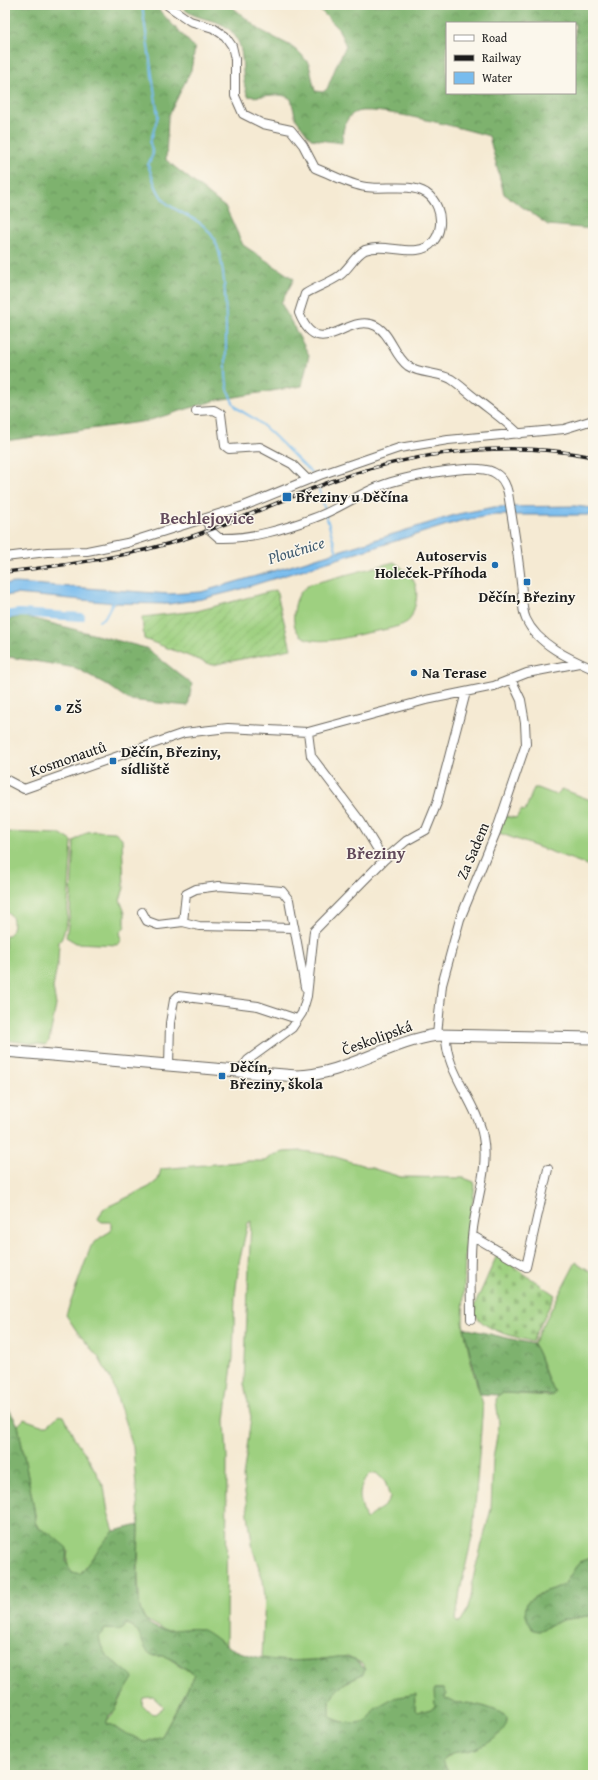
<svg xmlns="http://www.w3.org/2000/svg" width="598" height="1780" viewBox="0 0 598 1780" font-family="'Gentium Book Plus',serif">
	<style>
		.grass { fill: #9ed080; stroke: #5d764e; fill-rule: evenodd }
		.forest { fill: url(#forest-crowns); stroke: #4d6745; fill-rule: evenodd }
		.cemetery { fill: url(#cemetery-stones); stroke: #5d764e }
		.garden { fill: url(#garden-furrows); stroke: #5d764e }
		.water { fill: #78bcee; stroke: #4a6c85 }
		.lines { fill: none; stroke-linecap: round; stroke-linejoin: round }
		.stream { stroke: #78bcee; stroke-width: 2 }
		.canal { stroke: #78bcee; stroke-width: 8 }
		.minor-casing { stroke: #68645c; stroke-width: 10 }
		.secondary-casing { stroke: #68645c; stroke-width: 13 }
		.minor { stroke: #fff; stroke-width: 8 }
		.secondary { stroke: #fff; stroke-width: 11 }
		.rail-casing { stroke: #1c1c1c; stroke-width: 3.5 }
		.rail { stroke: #fbf7ec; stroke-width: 2; stroke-dasharray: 6; stroke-linecap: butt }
		.poi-dot { fill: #1f6fb2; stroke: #fbf7ec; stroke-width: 1.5 }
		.labels { text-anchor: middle; stroke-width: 3; stroke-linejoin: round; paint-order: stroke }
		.poi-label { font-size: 15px; font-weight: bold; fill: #1c1c1c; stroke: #fbf7ec; text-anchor: start }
		.street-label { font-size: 15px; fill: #1c1c1c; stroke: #fbf7ec }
		.water-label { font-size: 16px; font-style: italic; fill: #415c70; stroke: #fbf7ec }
		.quarter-label { font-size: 17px; font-weight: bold; fill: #624a5b; stroke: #fbf7ec }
	</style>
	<defs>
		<pattern id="forest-crowns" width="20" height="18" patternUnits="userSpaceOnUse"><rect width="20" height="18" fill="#7eb26e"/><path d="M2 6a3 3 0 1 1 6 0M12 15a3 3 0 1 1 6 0" fill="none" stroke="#66905a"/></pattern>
		<pattern id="cemetery-stones" width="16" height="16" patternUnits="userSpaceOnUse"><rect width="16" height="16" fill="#9ed080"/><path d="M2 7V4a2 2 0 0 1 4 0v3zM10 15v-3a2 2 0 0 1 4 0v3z" fill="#88b26e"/></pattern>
		<pattern id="garden-furrows" width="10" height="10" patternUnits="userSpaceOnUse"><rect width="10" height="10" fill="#9ed080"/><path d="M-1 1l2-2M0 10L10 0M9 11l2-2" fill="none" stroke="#88b26e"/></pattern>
	</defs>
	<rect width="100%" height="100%" fill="#fbf7ec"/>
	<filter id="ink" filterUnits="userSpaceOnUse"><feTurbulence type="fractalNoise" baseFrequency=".025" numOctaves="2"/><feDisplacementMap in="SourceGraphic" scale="8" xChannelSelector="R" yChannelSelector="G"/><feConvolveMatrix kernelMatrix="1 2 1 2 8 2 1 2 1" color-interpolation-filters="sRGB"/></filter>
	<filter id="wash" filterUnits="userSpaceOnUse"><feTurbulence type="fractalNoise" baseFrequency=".012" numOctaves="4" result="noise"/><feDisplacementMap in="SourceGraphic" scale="16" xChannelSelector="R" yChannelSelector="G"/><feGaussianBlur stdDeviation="0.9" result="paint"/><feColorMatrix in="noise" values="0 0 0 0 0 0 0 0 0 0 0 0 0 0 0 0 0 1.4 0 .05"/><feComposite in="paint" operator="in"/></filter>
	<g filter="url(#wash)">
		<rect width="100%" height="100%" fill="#f5ead3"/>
		<path class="grass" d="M394,562C411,574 421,583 415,606C413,611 412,619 407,622C399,628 376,631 366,633C344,638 289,655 294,613C295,600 299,590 311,584Z
			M534,788H538L556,795L562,789L593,801V867L499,833L505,816L516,818L521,810L525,811Z
			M95,831L115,832L122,838L124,888L120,900L125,913V926L120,933L122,939L118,945L76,943L66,937L70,913L74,841L87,832Z
			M5,832L61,834L72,841L67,921L62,938L59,942L58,961L53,988L56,1005L49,1041L45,1045L5,1040V937L11,933C14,922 15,917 5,911Z
			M302,1151L329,1155L401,1177L464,1178L474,1182L475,1186L465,1253L463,1323L473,1371L483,1404L473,1533L460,1591L456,1620L458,1623L461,1622C468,1610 473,1596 472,1582L491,1509L493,1459L499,1424L496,1400L498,1395L504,1393L549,1396L555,1392C545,1379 542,1355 533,1344L576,1262L593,1273V1557L579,1562L564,1585L543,1592L527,1602L539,1631L562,1620L593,1615V1775H450L442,1761L453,1752L466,1751L507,1722L506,1717C498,1710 484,1706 473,1704C463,1702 454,1705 445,1698L444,1690L442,1689H435V1707L428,1710L417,1712L415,1710L416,1700L375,1708C373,1712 371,1719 366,1721C358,1726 336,1722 330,1716C330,1711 329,1705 330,1700C334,1686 355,1679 365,1670L363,1664L348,1656L314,1660L277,1661L262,1658L265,1597L263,1580L253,1550L243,1478L251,1417L244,1384L251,1221L248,1223L239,1263L235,1296L233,1358L225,1420L227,1458L226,1645L200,1629L175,1631L163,1629L146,1620L140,1610L138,1576L139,1525L133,1447L112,1382L99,1358L78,1333L66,1315L91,1246L101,1237L111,1231V1222H102L98,1219L103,1209L149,1187L158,1180L161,1169L248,1161H266L273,1155L284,1152ZM376,1473L385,1481L390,1498C385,1509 374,1511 366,1520C361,1501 354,1491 370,1474Z
			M59,1415L64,1416L77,1443L86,1454L104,1487L108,1512L114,1531L105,1541L80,1575C67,1571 66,1564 68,1551C59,1540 41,1534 35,1522L36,1519L18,1425L24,1419L41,1425H48Z
			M126,1624C139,1627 145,1646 154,1656H165L195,1675L162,1736L146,1742L120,1731L112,1725L106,1724C108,1717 113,1715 116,1709C121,1698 126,1688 133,1678C118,1661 102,1661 99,1636L105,1629L121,1630ZM153,1697L164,1707L155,1714L150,1713L142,1705L143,1698Z"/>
		<path class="forest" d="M5,5H154L195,48L191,70L168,117L166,160L226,208L243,245L294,279L281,303L309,355L302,386L217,400L147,421L5,441Z
			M181,5H230L260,30L289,45L301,54L309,64L315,91L323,92L327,89L337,64L346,46L338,28L315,5H593V229L548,225L504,194L489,136C468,130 370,103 354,113C343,120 343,132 342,143L311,139L296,119L291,99C278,90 262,99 248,96C238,74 249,48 230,30C217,17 191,21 181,5ZM447,23H575V93H447Z
			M23,616L146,648L192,684L188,706L129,700L109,686L76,668L9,657L5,659V620Z
			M464,1328L533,1344C542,1355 544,1379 555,1392L553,1395L504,1393L498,1395L480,1394Z
			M5,1402L18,1425L34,1508L35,1522L38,1528L49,1533L67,1548L66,1562L72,1572L80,1574L105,1541L114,1531L139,1525C139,1544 134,1602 143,1616C157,1639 181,1626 199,1629C207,1630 217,1640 225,1645C252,1660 283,1662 313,1660C336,1659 350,1649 365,1670L363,1674L347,1681L336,1691L330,1700V1716C337,1724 356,1724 366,1721L375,1708L393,1698L416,1694L415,1710L417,1712L428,1710L435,1707L434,1691L435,1689H443L446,1694L445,1698C454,1705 463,1702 473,1704C484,1706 498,1710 507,1717C508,1733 486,1746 472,1750C462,1753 446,1750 442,1762L450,1775H5ZM126,1624C141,1627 141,1645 148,1652C153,1658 160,1654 166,1657C175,1660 187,1670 195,1675L162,1736L146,1742L120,1731L112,1725L106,1724L109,1716L115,1710L119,1701L133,1678C118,1661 102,1661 99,1636L105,1629L121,1630L124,1628Z
			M593,1557V1615L562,1620L539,1631L533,1630C527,1620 523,1613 527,1602L543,1592L564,1585L579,1562Z"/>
		<path class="cemetery" d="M497,1255L555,1295L532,1342C512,1335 480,1331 473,1309Z"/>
		<path class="garden" d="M276,590L291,649L212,665L144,639L142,617L197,611Z"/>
		<path class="water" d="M575,506L593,508V515H495L460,521L234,591L202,599L169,604L115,603L16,594L5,596V584L16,583L169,594L201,592L284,568L458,514L494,507Z"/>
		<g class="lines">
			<path class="stream" d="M142,5L158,116L150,143L153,154L148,165C153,178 157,196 169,205C187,218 202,218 214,239C227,262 226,323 226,350C226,368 224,388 234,404C237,410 247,414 253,418C275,433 291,455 311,472
				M319,490L325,510
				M326,515L337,553
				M99,621L105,617L114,600"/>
			<path class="canal" d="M5,615L19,613L81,617"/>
		</g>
	</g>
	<g filter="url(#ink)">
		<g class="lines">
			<g class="minor-casing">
				<path id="minor" d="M167,5L190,21L213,28L225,36L232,46L235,59V96L243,114L263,124L291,130L303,145L315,168C331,174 349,185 366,187C384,190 410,183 426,193C447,207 445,247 417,250C400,252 381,244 365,250C355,255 349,269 339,276C329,283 316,287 305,294L299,313C319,364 347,311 376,326C391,334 394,356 408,366C420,374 438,372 451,379C459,384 467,392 475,398C490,410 506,421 519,434
					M196,411L214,410L221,414L225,446L229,449L260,447L292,464L308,480
					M206,519L210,530L219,538C252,539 284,529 314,518C337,510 357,495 380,486C401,478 473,462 493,472C502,476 506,484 508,493C513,523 518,553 521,583C523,595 521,608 526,619C537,644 570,659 593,669
					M5,557L47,552L87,551L127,543L244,506L320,475L399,448L448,440L564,429L593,420
					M308,732L311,756L361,822L384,860
					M5,779L24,789L184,733L228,728L308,732L426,700L494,686L527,673L579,663
					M219,886L282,891L289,900L294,928L199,926L183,922L186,894L196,889Z
					M142,912L147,921L158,925L183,922
					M294,926L305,987
					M437,1035L442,985L460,919L496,832L526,744L525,723L521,700L511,679
					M446,1035C445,1072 477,1102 483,1137C489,1167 477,1198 473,1228C469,1258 471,1289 471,1319
					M169,1066L170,1023L174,1000L178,996L258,1006L297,1019
					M239,1072L248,1060L292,1028L302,1013L307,996L314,931L384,860L406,841L426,830L437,803L466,692
					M473,1236L526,1267L548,1169"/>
			</g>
			<g class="secondary-casing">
				<path id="secondary" d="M5,1051L296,1076C345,1075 388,1042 437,1035L593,1038"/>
			</g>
			<use href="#minor" class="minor"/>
			<use href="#secondary" class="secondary"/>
			<g class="rail-casing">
				<path id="rail" d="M5,572C68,565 130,557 190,537C238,521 284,499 332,481C413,452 507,439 593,457"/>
			</g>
			<use href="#rail" class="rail"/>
		</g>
	</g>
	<g class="poi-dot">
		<rect x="282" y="492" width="10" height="10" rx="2"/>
		<circle cx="495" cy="565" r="4"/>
		<rect x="523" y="578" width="8" height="8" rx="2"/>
		<circle cx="414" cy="673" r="4"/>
		<circle cx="58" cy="708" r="4"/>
		<rect x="109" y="757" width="8" height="8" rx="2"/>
		<rect x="218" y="1072" width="8" height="8" rx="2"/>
	</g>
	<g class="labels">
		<g class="poi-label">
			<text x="296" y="502">Březiny u Děčína</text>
			<text x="487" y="561" text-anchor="end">Autoservis<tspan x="487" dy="17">Holeček-Příhoda</tspan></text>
			<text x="527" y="602" text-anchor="middle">Děčín, Březiny</text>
			<text x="422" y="678">Na Terase</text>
			<text x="66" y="713">ZŠ</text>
			<text x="121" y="757">Děčín, Březiny,<tspan x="121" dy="17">sídliště</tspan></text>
			<text x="230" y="1072">Děčín,<tspan x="230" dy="17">Březiny, škola</tspan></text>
		</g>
		<g class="street-label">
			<text transform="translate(68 759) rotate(-19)" y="5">Kosmonautů</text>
			<text transform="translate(473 851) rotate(-67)" y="5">Za Sadem</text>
			<text transform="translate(377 1038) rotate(-20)" y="5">Českolipská</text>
		</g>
		<g class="water-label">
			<text transform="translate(296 550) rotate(-17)" y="6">Ploučnice</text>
		</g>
		<g class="quarter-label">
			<text x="207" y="524">Bechlejovice</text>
			<text x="376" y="859">Březiny</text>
		</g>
	</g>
	<rect width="598" height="1780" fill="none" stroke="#fbf7ec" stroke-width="20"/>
	<rect x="446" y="22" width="130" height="72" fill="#fbf7ec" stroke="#a29f99"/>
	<rect x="454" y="35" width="20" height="6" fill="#ffffff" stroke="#a29f99"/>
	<text x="482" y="42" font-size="12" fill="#1c1c1c">Road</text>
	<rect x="454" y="55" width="20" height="6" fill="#1c1c1c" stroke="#a29f99"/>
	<text x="482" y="62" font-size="12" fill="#1c1c1c">Railway</text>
	<rect x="454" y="72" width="20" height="12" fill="#78bcee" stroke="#a29f99"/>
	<text x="482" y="82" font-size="12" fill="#1c1c1c">Water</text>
</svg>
